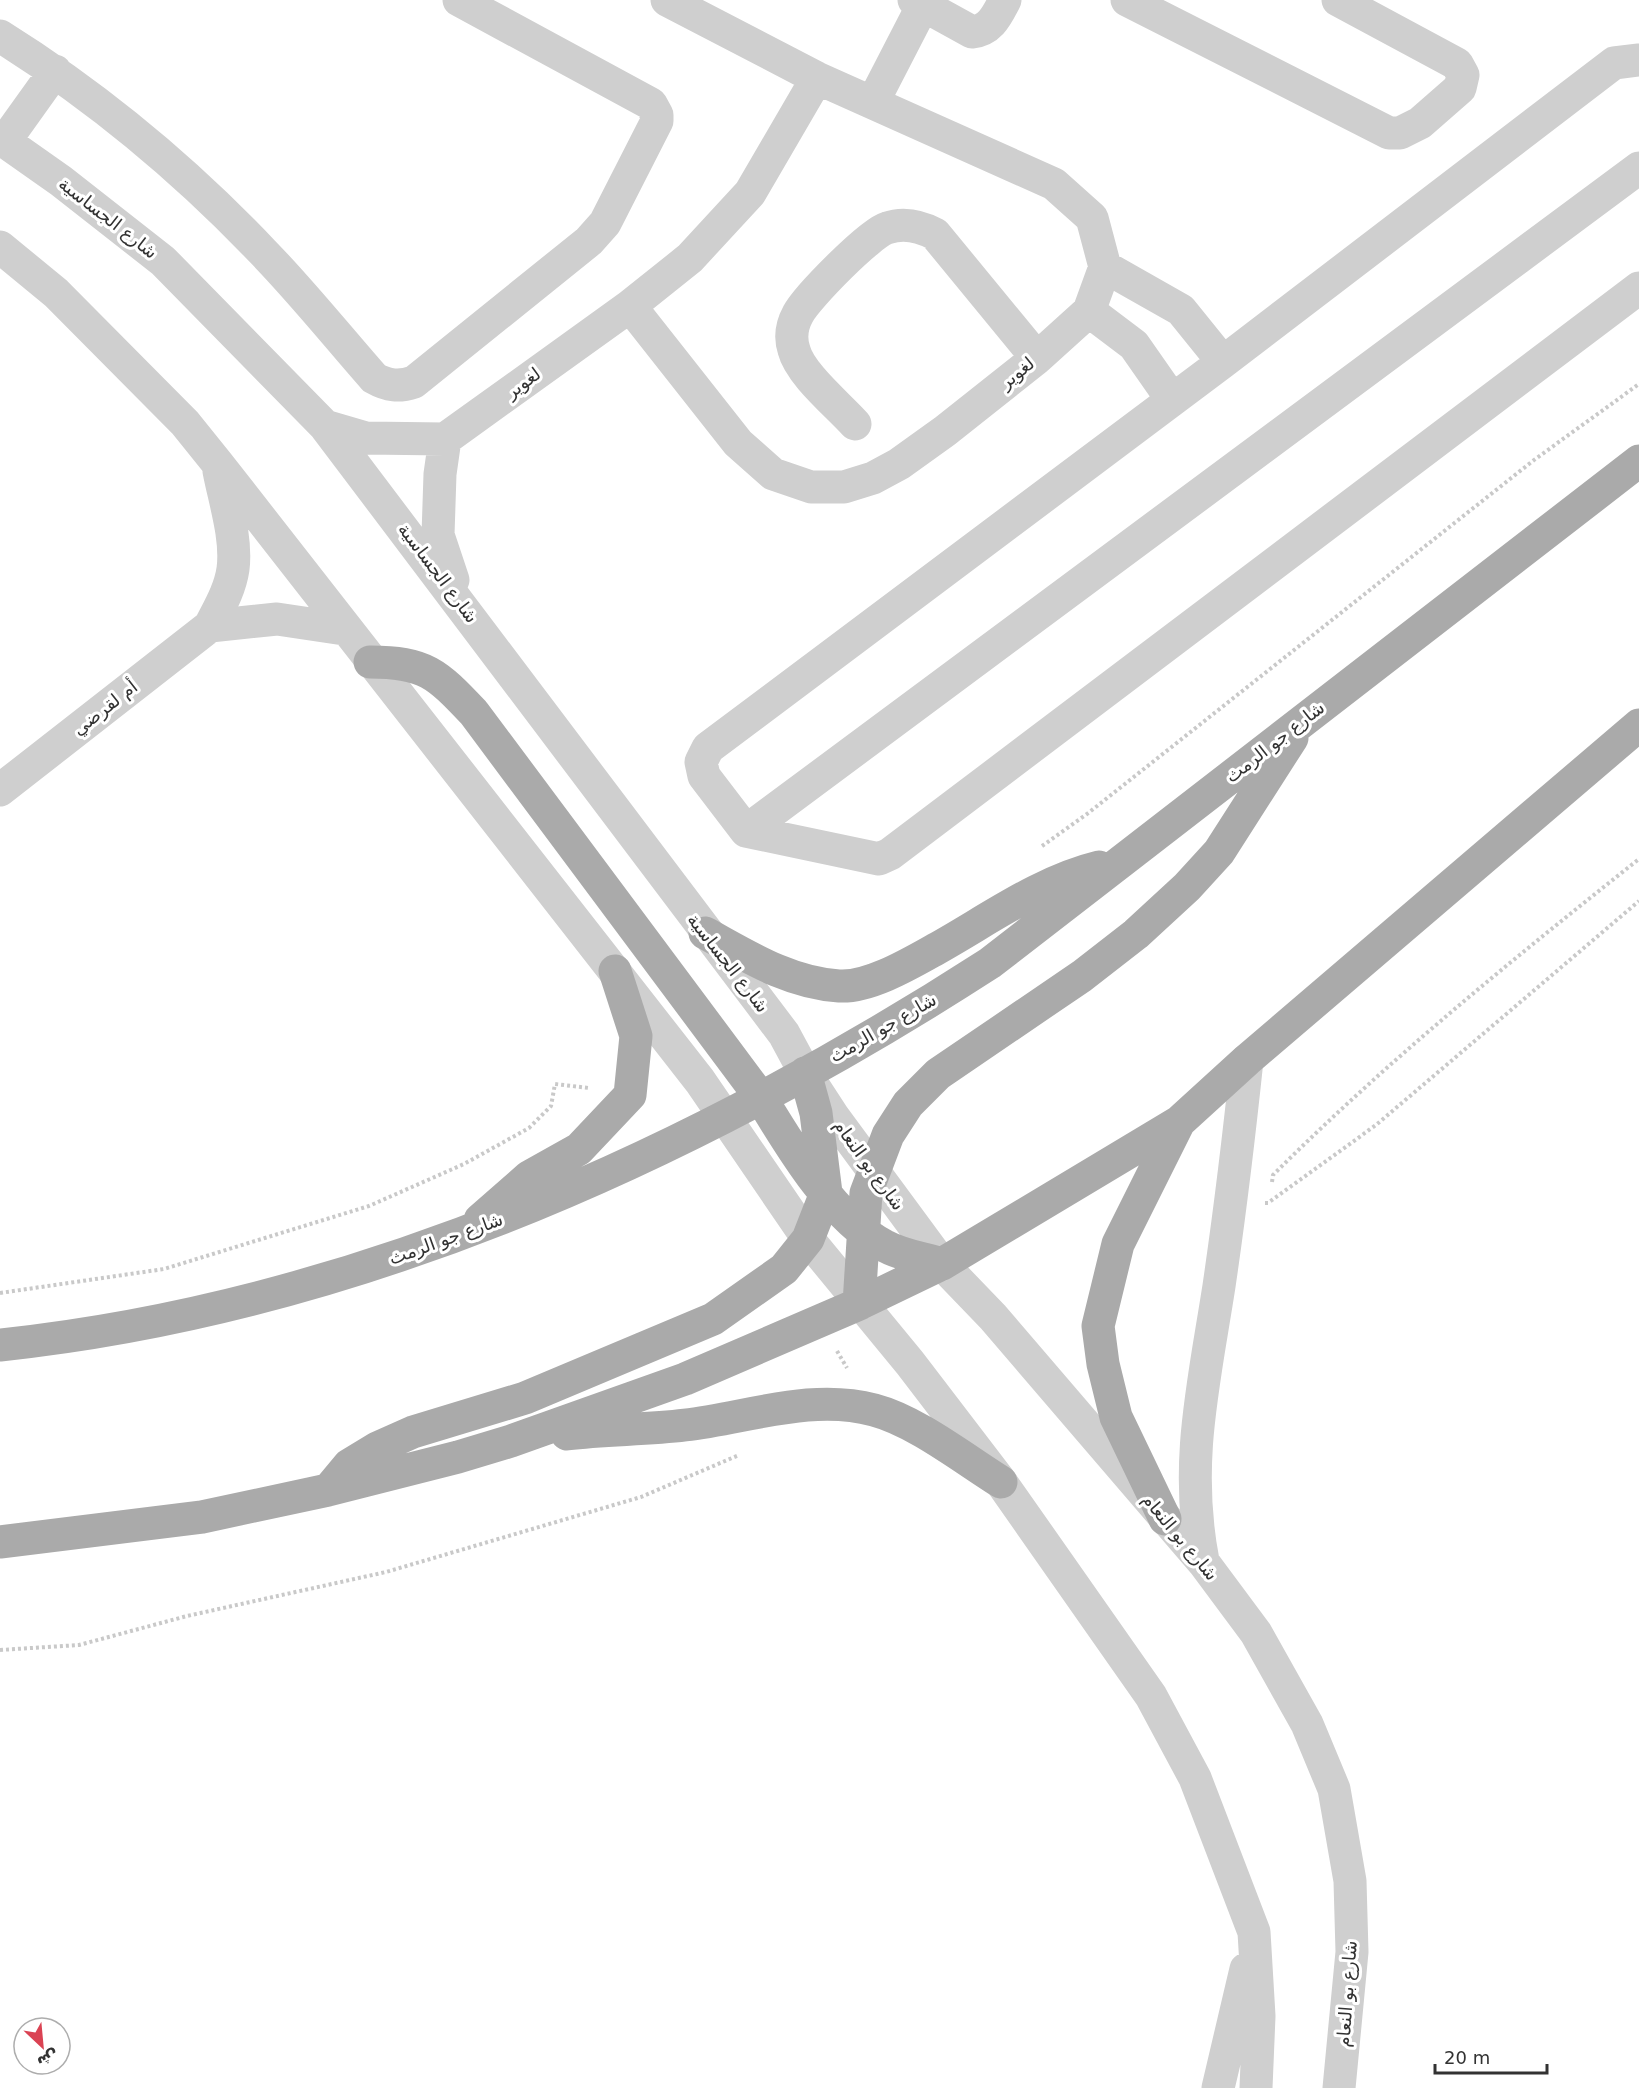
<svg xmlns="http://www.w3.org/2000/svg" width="1639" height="2088" viewBox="0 0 1639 2088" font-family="'DejaVu Sans',Vazirmatn,sans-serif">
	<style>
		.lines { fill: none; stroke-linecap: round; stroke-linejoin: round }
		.path { stroke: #c9c9c9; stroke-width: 4; stroke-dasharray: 3 3; stroke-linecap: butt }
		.minor { stroke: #cfcfcf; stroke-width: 33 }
		.major { stroke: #aaa; stroke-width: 33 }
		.labels { text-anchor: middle; stroke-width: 6; stroke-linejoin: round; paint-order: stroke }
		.street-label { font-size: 18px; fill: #323232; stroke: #fff }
	</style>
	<rect width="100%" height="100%" fill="#fff"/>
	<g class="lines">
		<path class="path" d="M1042,846L1087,814L1534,460L1639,384
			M1272,1182L1273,1175C1387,1061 1513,959 1639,859
			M1265,1203H1268L1376,1125L1639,901
			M0,1293L164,1269L369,1206L464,1164L529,1128L551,1106L555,1084L589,1088
			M837,1351L847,1368
			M0,1650L79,1645L187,1616L386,1572L641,1497L739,1455"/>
		<path class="minor" d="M914,0L972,32C991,30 997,15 1005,0
			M1127,0L1389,133H1400L1420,123L1460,88L1463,75L1457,64L1338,0
			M0,36C96,96 185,170 263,252C302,292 337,336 374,378C388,386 399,387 414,382L589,241L605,223L657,121V115L651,104L459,0
			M1639,60L1614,63L1223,362L708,748L701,762L704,776L746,831L879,859L890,854L1639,288
			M873,102L923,5
			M0,138L61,181L163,261L325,426L784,1034L805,1073L833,1116L942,1264L993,1317L1204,1563L1256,1633L1307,1724L1334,1789L1350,1881L1352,1952L1339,2088
			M5,141L55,71
			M0,247L56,293L185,423L218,464L700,1081L808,1239L910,1363L1001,1482L1151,1696L1195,1778L1254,1932L1259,2016L1256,2088
			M1105,267L1181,310L1223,362
			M630,306L738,443L773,474L811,487H844L873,478L899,464L945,431L1037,358L1089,311L1105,267L1092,218L1054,184L817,78L667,0
			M1089,311L1134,345L1171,398
			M855,424C838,405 800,374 794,350C790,338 792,325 798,314C807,297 870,233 887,228C904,222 920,226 935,234L1037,358
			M325,426L366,438L445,439L630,306L690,258L750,193L817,78
			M445,439L440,474L438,535L453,580
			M210,626L277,619L344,629
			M0,790L210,626C219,608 230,590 233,569C237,538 225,502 219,471
			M746,831L1639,168
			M1203,1561C1184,1463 1204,1383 1219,1286C1230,1211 1239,1136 1247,1060
			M1218,2088L1246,1969"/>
		<path class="major" d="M370,662C426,662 437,674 474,713L761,1098C790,1146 834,1220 885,1246C903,1256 923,1258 942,1264
			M705,933C747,956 789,983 839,986C869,988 911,963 936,949C988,920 1041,881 1099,867
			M480,1220L529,1177L579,1149L630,1095L636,1036L615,971
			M859,1304L866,1193L888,1135L908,1104L938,1074L1082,976L1136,934L1187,887L1219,852L1292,738
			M0,1345C357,1307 691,1156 990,963L1639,461
			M567,1434C606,1429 646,1430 685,1425C747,1418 811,1393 874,1410C916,1421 964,1459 1001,1482
			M329,1489L349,1465L377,1448L413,1432L525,1398L713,1319L784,1269L808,1239L826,1193L816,1113L805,1073
			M1165,1519L1116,1417L1103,1364L1098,1326L1118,1244L1179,1122
			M0,1542L202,1517L328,1490L458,1457L511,1441L685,1379L859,1304L942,1264L1179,1122L1247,1060L1639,725"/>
	</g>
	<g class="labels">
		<g class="street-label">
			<text transform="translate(108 218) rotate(38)" y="6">شارع الجساسية</text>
			<text transform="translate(1017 373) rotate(-39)" y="6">لغوير</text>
			<text transform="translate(523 383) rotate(-36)" y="6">لغوير</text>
			<text transform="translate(438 573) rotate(53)" y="6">شارع الجساسية</text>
			<text transform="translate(105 708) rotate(-38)" y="6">أم لقرضي</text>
			<text transform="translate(1275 742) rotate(-38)" y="6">شارع جو الرمث</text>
			<text transform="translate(728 963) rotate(52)" y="6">شارع الجساسية</text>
			<text transform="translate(883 1028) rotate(-30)" y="6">شارع جو الرمث</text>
			<text transform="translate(869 1165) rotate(54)" y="6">شارع بو النعام</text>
			<text transform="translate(446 1239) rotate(-20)" y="6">شارع جو الرمث</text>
			<text transform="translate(1180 1537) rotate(50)" y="6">شارع بو النعام</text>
			<text transform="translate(1347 1994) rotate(-86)" y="6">شارع بو النعام</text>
		</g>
	</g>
	<g transform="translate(42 2046) rotate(154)"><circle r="28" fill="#ffffff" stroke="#adadad" stroke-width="1.5"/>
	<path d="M0-4.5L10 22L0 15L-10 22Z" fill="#da4353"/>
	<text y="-9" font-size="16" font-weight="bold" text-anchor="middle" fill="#323232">ش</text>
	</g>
	<path d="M1435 2064v9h112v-9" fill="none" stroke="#323232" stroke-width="3"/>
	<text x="1444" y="2064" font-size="18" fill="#323232" stroke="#ffffff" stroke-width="4.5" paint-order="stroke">20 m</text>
</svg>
